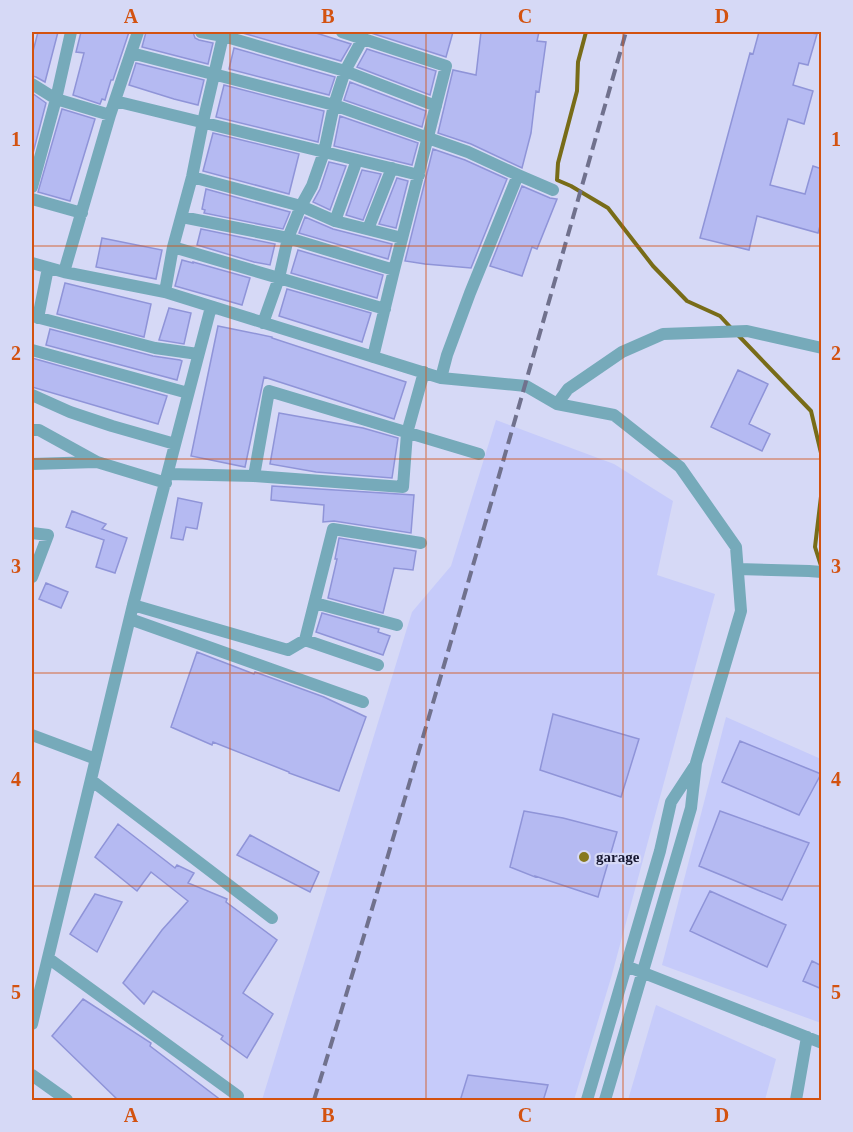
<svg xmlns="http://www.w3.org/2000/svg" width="853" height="1132" viewBox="0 0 853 1132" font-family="Georgia,serif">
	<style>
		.built { fill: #c6cbfa }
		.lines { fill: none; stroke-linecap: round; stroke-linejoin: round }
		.stream { stroke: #786c18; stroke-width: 4 }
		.building { fill: #b5baf2; stroke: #8f94d8; stroke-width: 1.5 }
		.minor { stroke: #76aaba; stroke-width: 12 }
		.rail { stroke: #70718d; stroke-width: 4; stroke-dasharray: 12 6; stroke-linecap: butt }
		.grid { fill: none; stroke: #d35210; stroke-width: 1.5; stroke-opacity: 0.55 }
		.poi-dot { fill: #87791e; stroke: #d6d9f6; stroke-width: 2 }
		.labels { text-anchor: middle; stroke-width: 4.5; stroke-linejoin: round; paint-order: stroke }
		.poi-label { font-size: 15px; font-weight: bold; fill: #161731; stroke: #d6d9f6; text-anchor: start }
		.neatline { fill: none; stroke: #d35210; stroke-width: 2 }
		.grid-label { font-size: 20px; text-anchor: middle; font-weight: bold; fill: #d35210 }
	</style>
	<rect width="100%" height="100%" fill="#d6d9f6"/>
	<path class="built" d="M496,420L614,464L673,501L657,575L715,594L611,978L574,1100H262L412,612L451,566Z
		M726,717L821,759V1023L662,965Z
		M656,1005L776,1059L765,1100H628Z"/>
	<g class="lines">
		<path class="stream" d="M586,32L578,62L577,91L558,163L557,180L571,186L608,208L653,266L687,301L720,316L732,329
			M737,334L811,411L821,453L822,464
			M822,488L815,547L822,569"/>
	</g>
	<path class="building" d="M38,32H58L45,82L36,77L32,76V55Z
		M81,32H129L113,80H111L105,100L102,99L100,104L73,95L84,53L76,52Z
		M146,32H193L195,38L199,40L213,43L208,64L142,47Z
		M239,32H313L351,44L341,61Z
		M368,32H453L446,57Z
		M481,32H539L537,41L546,42L539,92L536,91L531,133L522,168L471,144L438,133L453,70L476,75Z
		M759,32H806L817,34L808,65L799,63L793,85L813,91L804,124L788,119L770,185L805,194L813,166L822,169V219L818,233L757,216L749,250L700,238L750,53L753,54Z
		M234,48L335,77L329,95L229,69Z
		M367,49L436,71L430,95L357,67Z
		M136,63L204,80L198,105L174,99L129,85Z
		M350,82L426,111L422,127L344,100Z
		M224,85L324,111L318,142L216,117Z
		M32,93L46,103L32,157Z
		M62,109L95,119L70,201L38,192Z
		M340,116L418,143L412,165L334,146Z
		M213,133L299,154L289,194L203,171Z
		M433,149L465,160L507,179L471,268L425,264L405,261Z
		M329,162L346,166L330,210L313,202L320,189Z
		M362,170L381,174L363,220L346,215Z
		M397,178L408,181L396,228L379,224Z
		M522,186L550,198L557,199L537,249L532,247L522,276L490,266Z
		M206,189L290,212L283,229L204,213L205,210L202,209Z
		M305,217L333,229L392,244L388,259L299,233Z
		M201,229L275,244L270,265L254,262L197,245Z
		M102,238L162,250L156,279L96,267Z
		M298,250L383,275L377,298L291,273Z
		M182,260L193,263V262L250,278L242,305L175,286Z
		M65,283L151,304L144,337L57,314Z
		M287,289L371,313L362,342L279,316Z
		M169,308L191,313L184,344L159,340Z
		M218,326L272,337V338L406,382L394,419L264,377L245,467L191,456Z
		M50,329L153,356L180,360L182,361L177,380L46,345Z
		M32,358L167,396L158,424L32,387Z
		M738,370L768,384L749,424L770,434L762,451L711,427Z
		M279,413L363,428L398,438L392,478L316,472L270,464Z
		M272,486L414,495L411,533L334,521L323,522L324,505L271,500Z
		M178,498L202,503L197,529L186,527L183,540L171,538Z
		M72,511L106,524L102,529L127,538L115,573L96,567L104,540L66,527Z
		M339,538L416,551L413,570L394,568L383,613L328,598L337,559H335Z
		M46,583L68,592L61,608L39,599Z
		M322,613L379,629L378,632L390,636L383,655L316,632Z
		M197,652L254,674L255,672L324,697L366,717L339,791L289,773V772L213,742L212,745L171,727Z
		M553,714L639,739L621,797L540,770Z
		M740,741L821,774L799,815L722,782Z
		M524,811L563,818L617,832L598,897L535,876V877L510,867Z
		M720,811L809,843L782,900L699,866Z
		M118,824L175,868L177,865L194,873L188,883L227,899L226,902L277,940L243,993L273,1014L247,1058L221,1039L223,1036L153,991L144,1004L123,983L162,930L188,901L151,872L137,891L95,857Z
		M250,835L319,872L310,892L237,855Z
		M710,891L786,925L767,967L690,931Z
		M95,894L122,902L97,952L70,934Z
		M812,961L822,966V989L803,981Z
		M83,999L151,1043L150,1046L222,1101H119L52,1036Z
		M468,1075L548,1085L543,1101H460Z"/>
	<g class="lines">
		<path class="minor" d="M201,32L223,36L345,71L436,106
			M342,32L446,66L394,270L373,357
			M131,53L334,105L468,152L518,175L470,293L447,355L441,378
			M32,84L56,99L110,115
			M115,101L419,175
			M518,175L553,190
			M192,177L301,206L335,221L402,238
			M32,187L56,99L71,32
			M32,199L82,213
			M182,217L288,238L394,270
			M335,221L357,160
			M368,229L392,168
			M173,247L385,309
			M32,263L64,272L165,292L441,378L526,386L557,404L614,415L680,467L736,547L741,611L696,763L691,808L605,1100
			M64,272L110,115L138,32
			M165,292L173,247L192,177L203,122L224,32
			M32,316L155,348L198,354
			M38,318L48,268
			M263,323L279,278L288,238L301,206L312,186L324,152L334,105L345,71L363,38
			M32,350L188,393
			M32,395L70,412L112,426L175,444
			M557,404L568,389L622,352L663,334L747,331L822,348
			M32,430H39L97,462L166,483
			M32,464L96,462
			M168,474L254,476L403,487L407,433L424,372
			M254,476L269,391L479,454
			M32,533L48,535L32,577
			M738,569L809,571L822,572
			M315,603L397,625
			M133,605L288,650L305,640L333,529L421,543
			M130,619L363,702
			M305,640L378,665
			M32,735L96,759
			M91,780L272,918
			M48,958L238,1096
			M626,966L822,1043
			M32,1024L133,605L211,307
			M32,1075L67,1100
			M587,1100L660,851L671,802L694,767
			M796,1100L807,1037"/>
		<path class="rail" d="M314,1100C423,746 524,388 626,32"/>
	</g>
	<path class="grid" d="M230,32V1100M426,32V1100M623,32V1100M32,246H822M32,459H822M32,673H822M32,886H822"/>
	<circle class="poi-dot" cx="584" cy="857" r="6"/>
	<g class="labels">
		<g class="poi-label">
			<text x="596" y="862">garage</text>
		</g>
	</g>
	<rect width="853" height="1132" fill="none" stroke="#d6d9f6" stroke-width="66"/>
	<rect x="33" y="33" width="787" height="1066" class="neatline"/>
	<g class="grid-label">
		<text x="131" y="23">A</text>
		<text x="328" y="23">B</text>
		<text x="525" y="23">C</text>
		<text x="722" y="23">D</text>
		<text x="16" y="146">1</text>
		<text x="836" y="146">1</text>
		<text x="16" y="360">2</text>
		<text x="836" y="360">2</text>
		<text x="16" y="573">3</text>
		<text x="836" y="573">3</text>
		<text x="16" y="786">4</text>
		<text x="836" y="786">4</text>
		<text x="16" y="999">5</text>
		<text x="836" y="999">5</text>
		<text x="131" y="1122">A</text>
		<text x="328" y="1122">B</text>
		<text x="525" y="1122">C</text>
		<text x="722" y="1122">D</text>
	</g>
</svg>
